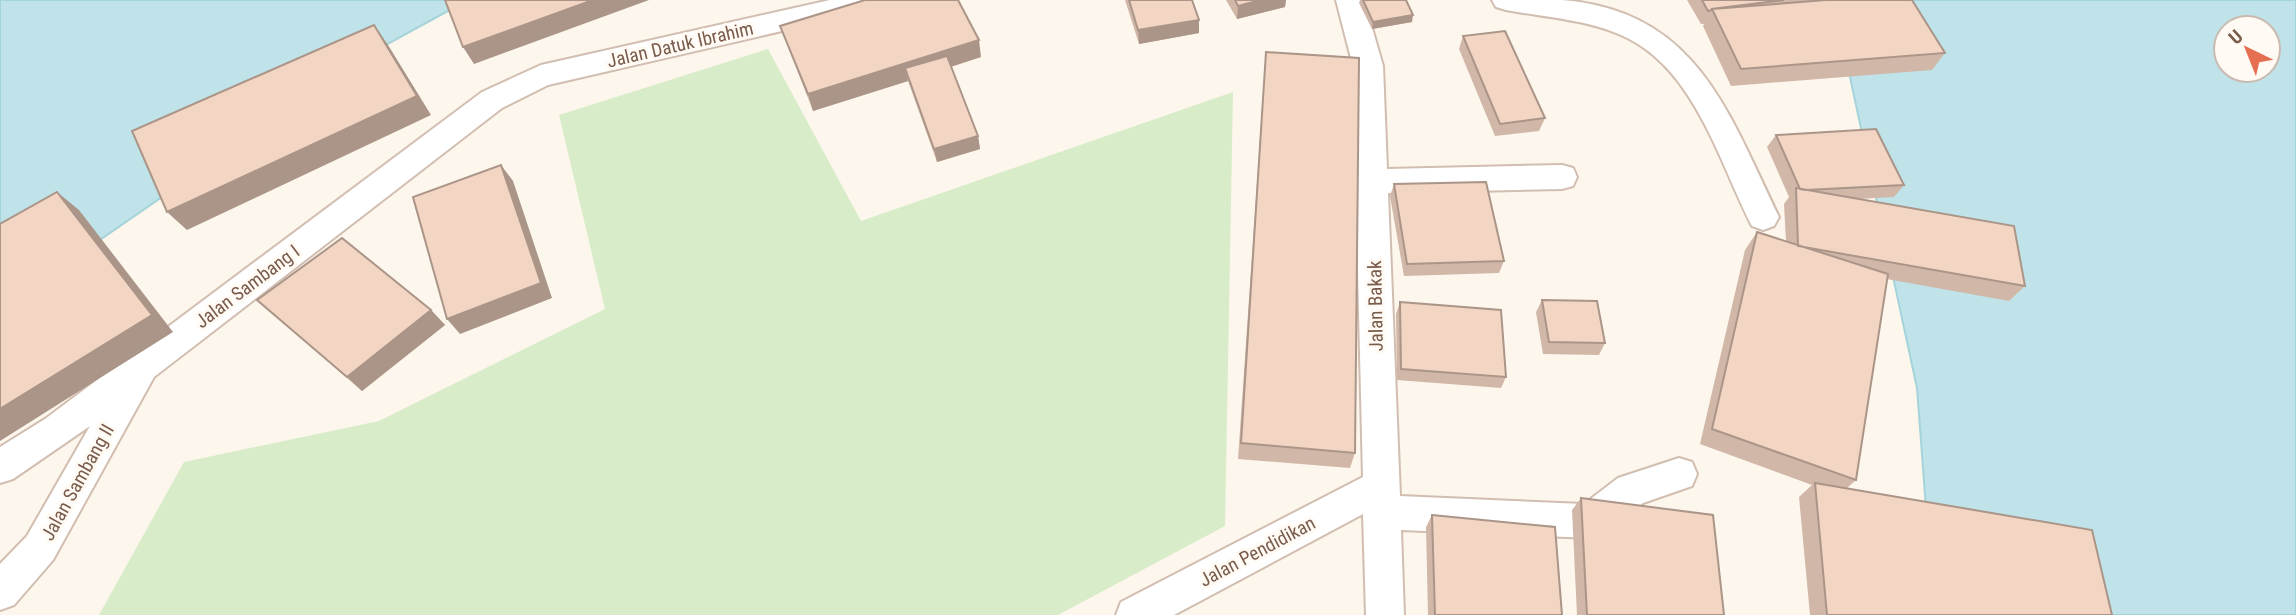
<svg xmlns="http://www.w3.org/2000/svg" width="2296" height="615" viewBox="0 0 2296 615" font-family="'Roboto Condensed',sans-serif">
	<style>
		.green { fill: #d8ecc9 }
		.water { fill: #bfe3e8; stroke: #a5d3da; stroke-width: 2; fill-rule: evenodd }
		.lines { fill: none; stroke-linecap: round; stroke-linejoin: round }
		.minor-casing { stroke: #d1beb0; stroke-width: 4 }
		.minor { fill: #fff; fill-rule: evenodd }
		.wall { fill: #d1b7a8 }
		.shaded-wall { fill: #aa9588 }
		.building { fill: #f3d5c3; stroke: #aa9588; stroke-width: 2 }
		.labels { text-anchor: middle; stroke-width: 6; stroke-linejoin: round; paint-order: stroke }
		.street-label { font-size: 19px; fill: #7a5c4d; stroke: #fffaf3 }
	</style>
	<rect width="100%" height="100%" fill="#fdf6ec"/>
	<path class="green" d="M768,49L861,221L1233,92L1225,526L1058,615H99L184,462L379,421L605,309L559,115Z"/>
	<path class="water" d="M0,0H468L369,54L0,309Z
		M1807,0H2296V615H1934L1917,388L1842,40ZM2226,28H2268V70H2226Z"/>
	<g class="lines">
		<g class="minor-casing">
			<path id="minor" d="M830,0H887L883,7L873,10L548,85L502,108L154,377L53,560L14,605L0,610V564L27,536L90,426L13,479L0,483V447L45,419L482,92L541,65Z
				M1336,0H1364L1383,66L1387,169L1562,165L1573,168L1577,177L1573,186L1562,189L1388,193L1400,496L1584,504L1618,478L1679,458L1692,462L1697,474L1692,486L1643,503L1603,533L1590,538L1401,530L1404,615H1366L1363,514L1174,615H1116L1121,602L1363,477L1353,66Z
				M1492,0C1515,0 1539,0 1562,0C1697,11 1728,112 1779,217L1774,226L1763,230L1752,226C1718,160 1693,62 1616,33C1582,19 1542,17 1506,10L1496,7Z"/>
		</g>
		<use href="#minor" class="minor"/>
	</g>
	<path class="wall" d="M1125,0H1192L1199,20V33L1139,44Z
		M1226,0H1286L1285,7L1237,19Z
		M1360,0H1406L1412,22L1372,29L1359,3Z
		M1687,0H1912L1945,53L1932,70L1731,86L1703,26L1704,24H1701Z
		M780,26L981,57L951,67L978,136L980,149L937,162L908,81L813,111Z
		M1463,36L1545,118L1539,131L1495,136L1459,49Z
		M1266,52L1355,453L1350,468L1238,459Z
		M1776,135L1904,185L1894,197L1858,199L2025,286L2009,301L1887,279L1856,480L1847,488L2112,615H1810L1799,497L1812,485L1700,444L1745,250L1757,232L1786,241L1784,204L1789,197L1767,147Z
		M1394,184L1504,261L1499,273L1404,276L1390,196Z
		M257,300L431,310L445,325L362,391Z
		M1542,300L1605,343L1599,355L1543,354L1536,312Z
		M1400,302L1506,377L1501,388L1397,380L1396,314Z
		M1581,498L1724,615H1577L1572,510Z
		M1432,515L1562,615H1428L1426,527Z"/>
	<path class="shaded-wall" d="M593,0H649L474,64L463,47Z
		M1261,0H1286L1285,7L1237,19L1238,6Z
		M1413,15L1412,22L1372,29L1373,22Z
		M1199,20V33L1139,44L1138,30Z
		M374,25L388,45L431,115L187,230L167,212Z
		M979,40L981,57L909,80L905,68L908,81L813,111L808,94Z
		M978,136L980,149L937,162L934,149Z
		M501,165L513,181L552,298L460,334L447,319Z
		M57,192L79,210L173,332L0,441V409Z
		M431,310L445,325L362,391L347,377Z"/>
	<path class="building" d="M445,0H593L463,47Z
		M865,0H958L979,40L808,94L780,26Z
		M1129,0H1192L1199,20L1138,30Z
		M1235,0H1261L1238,6Z
		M1363,0H1406L1413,15L1373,22Z
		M1702,0H1784L1712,9V10L1708,11Z
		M1826,0H1912L1945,53L1741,69L1712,9Z
		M374,25L417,96L167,212L132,131Z
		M1505,31L1545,118L1500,124L1463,36Z
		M1266,52L1359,58L1355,453L1241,443Z
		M947,56L978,136L934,149L905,68Z
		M1876,129L1904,185L1806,190L1800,189L1776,135Z
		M501,165L541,283L447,319L413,197Z
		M1486,182L1504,261L1407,264L1394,184Z
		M1796,188L2014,226L2025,286L1798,246Z
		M57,192L152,315L0,409V224Z
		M1757,232L1888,274L1856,480L1712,429Z
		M342,238L431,310L347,377L257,300Z
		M1542,300L1597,301L1605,343L1549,342Z
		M1400,302L1501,310L1506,377L1401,369Z
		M1815,483L2092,530L2112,615H1827Z
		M1581,498L1713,515L1724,615H1587Z
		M1432,515L1555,527L1562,615H1435Z"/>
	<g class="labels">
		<g class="street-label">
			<text transform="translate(680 44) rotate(-13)" y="7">Jalan Datuk Ibrahim</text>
			<text transform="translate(247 286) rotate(-37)" y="7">Jalan Sambang I</text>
			<text transform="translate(1375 306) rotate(-91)" y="7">Jalan Bakak</text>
			<text transform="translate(77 482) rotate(-61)" y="7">Jalan Sambang II</text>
			<text transform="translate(1257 551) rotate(-28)" y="7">Jalan Pendidikan</text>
		</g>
	</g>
	<g transform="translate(2247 49) rotate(317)"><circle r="33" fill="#fffaf3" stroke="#cabbb1" stroke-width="2"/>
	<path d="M0-5L12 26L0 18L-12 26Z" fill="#e76f51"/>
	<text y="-10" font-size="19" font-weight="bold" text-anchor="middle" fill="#7a5c4d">U</text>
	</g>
</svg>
